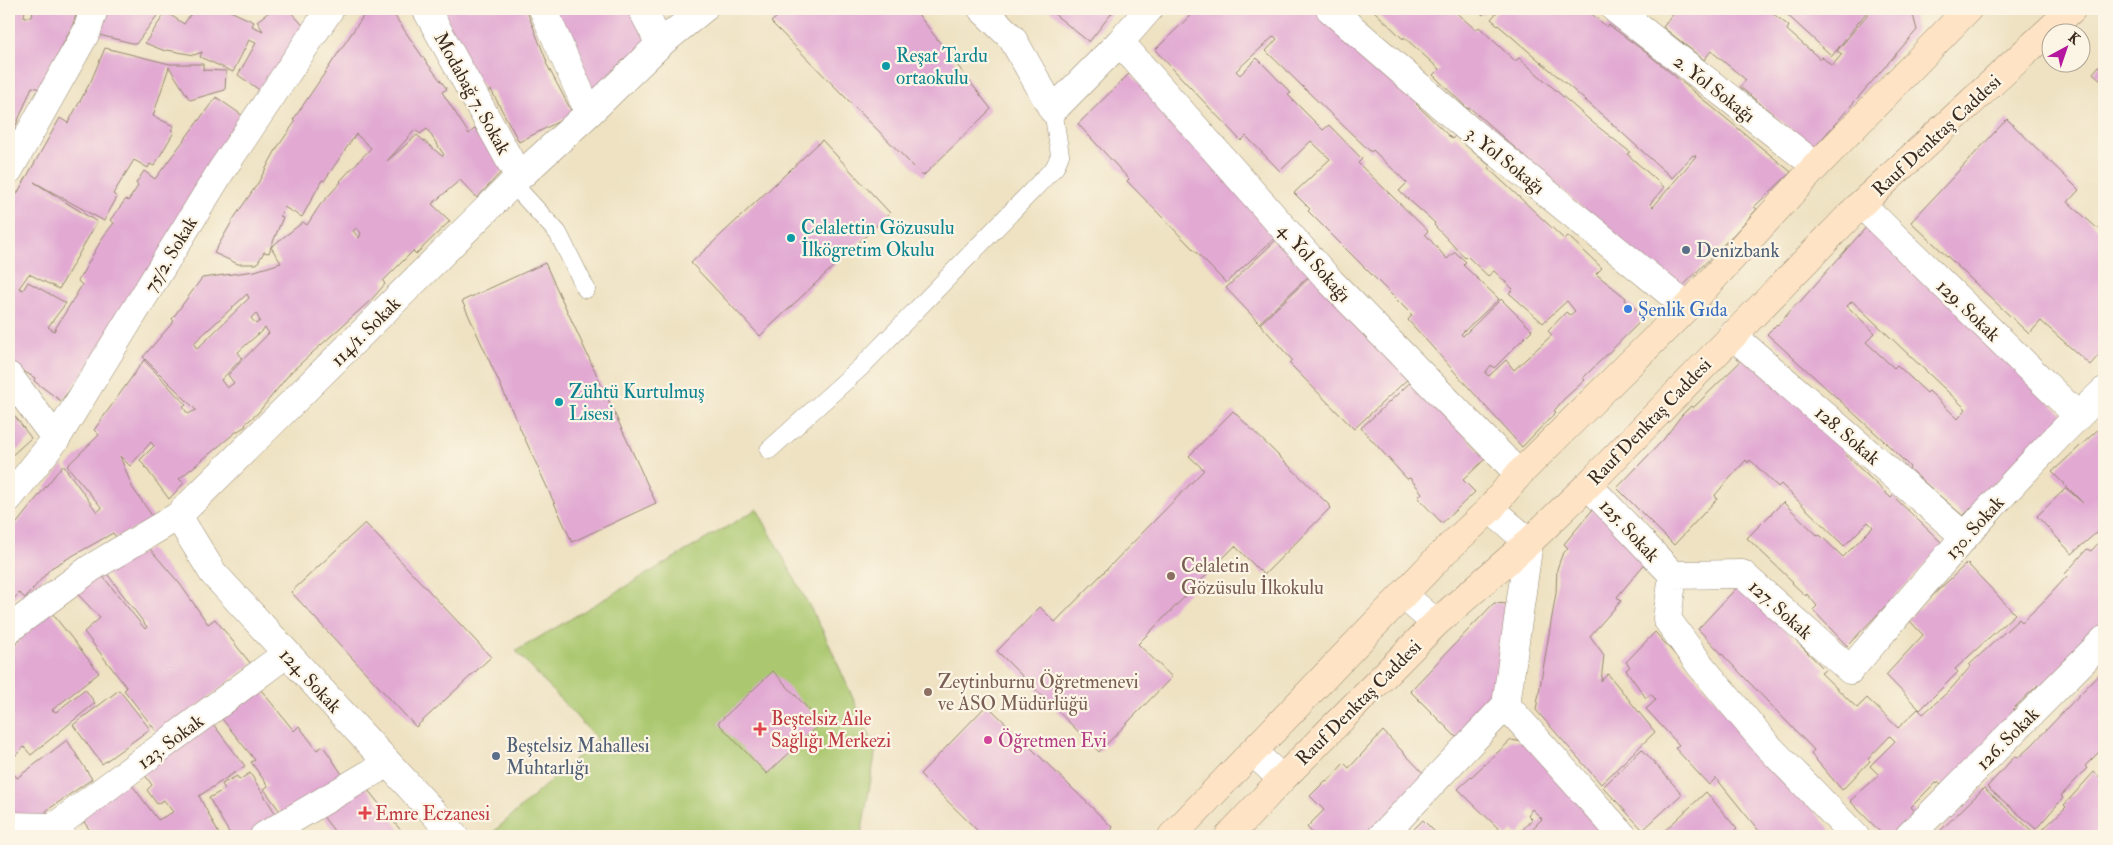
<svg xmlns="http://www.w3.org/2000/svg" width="2113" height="845" viewBox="0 0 2113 845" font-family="'IM FELL Double Pica',serif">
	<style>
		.green { fill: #abc86f; stroke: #737946 }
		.building { fill: #e2aad3; fill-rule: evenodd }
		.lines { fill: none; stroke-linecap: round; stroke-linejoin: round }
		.service-casing { stroke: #948670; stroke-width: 19 }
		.minor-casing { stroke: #948670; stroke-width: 29 }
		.secondary-casing { stroke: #948670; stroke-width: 29 }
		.service { stroke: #fff; stroke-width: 18 }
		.minor { stroke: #fff; stroke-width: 28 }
		.secondary { stroke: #fee4c5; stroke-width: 28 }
		.culture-dot { fill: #0f9aa8; stroke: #fcf5e5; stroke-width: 2 }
		.service-dot { fill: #5c6f8a; stroke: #fcf5e5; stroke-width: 2 }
		.shop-dot { fill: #3f7fe0; stroke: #fcf5e5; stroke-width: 2 }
		.education-dot { fill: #8d6e63; stroke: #fcf5e5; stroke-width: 2 }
		.health-dot { fill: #e0444e; stroke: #fcf5e5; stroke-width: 2 }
		.hotel-dot { fill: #d1479c; stroke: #fcf5e5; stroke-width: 2 }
		.labels { text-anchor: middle; stroke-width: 4.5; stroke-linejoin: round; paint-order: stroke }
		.culture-label { font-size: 19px; fill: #0d838f; stroke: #fcf5e5; text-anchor: start }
		.street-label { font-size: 19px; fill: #3b2a1e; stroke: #fcf5e5 }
		.service-label { font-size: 19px; fill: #4e5e75; stroke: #fcf5e5; text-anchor: start }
		.shop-label { font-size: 19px; fill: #366cbe; stroke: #fcf5e5; text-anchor: start }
		.education-label { font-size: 19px; fill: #785e54; stroke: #fcf5e5; text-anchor: start }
		.health-label { font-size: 19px; fill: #be3a42; stroke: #fcf5e5; text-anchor: start }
		.hotel-label { font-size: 19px; fill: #b23c85; stroke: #fcf5e5; text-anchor: start }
	</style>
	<rect width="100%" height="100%" fill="#fcf5e5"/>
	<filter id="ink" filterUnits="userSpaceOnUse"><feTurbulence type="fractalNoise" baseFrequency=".02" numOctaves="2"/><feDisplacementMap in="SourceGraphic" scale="10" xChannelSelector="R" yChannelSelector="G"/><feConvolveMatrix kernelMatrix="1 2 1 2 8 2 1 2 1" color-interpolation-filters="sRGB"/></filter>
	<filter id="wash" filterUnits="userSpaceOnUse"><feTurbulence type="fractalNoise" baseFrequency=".0096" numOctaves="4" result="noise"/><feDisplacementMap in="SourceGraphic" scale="20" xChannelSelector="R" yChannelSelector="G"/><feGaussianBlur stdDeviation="1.12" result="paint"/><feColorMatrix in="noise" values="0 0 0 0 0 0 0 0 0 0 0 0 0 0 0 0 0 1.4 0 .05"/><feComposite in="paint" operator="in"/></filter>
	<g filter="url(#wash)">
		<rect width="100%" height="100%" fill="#eee2c2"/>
		<path class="green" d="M757,509L824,633L876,750L861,836H489L597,739L516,651Z"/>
		<g id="blocks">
			<path class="building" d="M33,9H78L73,24L41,89L32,87L9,142V10H25L24,17H32Z
				M109,9H162L136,44L99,35Z
				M194,9H226L254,22L252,26L263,31L257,21L273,9H288L311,34L268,96L238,75L256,43L249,40L233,72L200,57L202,52L194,55L167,50L165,51L145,43L166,12L184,24Z
				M368,9H390L424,59L447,89L442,92L469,134L475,128L503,170L477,198L460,180L432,204L450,221L416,254L413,251L383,281L385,284L372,299L291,372L258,413L245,424L246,426L236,432L179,479L184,483L169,499L140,460L154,446L151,442L130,466L120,456L132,487L155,520L116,537L113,533L51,568L25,598L19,593L9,604V533L63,465L97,512L102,508L67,466L99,435L94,430L144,360L186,405L183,407L188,414L196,410L143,357L174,321L172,319L202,278L255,271L281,263L271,247L269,253L264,252L257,264H238L214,253L234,218L258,183L277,148L295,122L293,120ZM427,129L444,155L442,156L417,135L387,161L415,130L420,134ZM356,134L371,148L340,181L341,182L320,205L307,225L303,222L271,247L283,217L280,216L284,207L302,217L322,180L324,181ZM357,228L361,233L359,238L353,231ZM247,294L249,298L197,349L194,344L196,341ZM256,313L260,321L256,324L251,318ZM265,328L269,333L228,375L234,383L227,388L221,380L242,358L238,352Z
				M442,9H526L547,62L546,63L573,114L519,142L491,90L487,92L454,45Z
				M552,9H635L653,40L587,95Z
				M654,9H670L658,17Z
				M787,9H914L991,109L923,176L771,22Z
				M1048,9H1115L1089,42Z
				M1197,9H1325L1420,100L1416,104L1452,139L1455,136L1490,166L1488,168L1564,239L1568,236L1602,268L1596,274L1626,298L1625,300L1645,317L1583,378L1585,380L1564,399L1554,411L1556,412L1522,447L1408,320L1412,315L1308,211L1310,209L1294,193L1330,159L1311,141L1280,171L1246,136L1241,141L1155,50ZM1274,36L1277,39L1266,51L1336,119L1371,152L1373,150L1407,183L1399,191L1435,223L1434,225L1465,258L1467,256L1488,276L1494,271L1513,289L1509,293L1543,323L1567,301L1575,311L1570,315L1566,312L1548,331L1552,335L1514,370L1506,360L1489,376L1485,373L1491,365L1494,368L1532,330L1501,299L1463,336L1461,334L1499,299L1463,265L1466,262L1455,252L1447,259L1425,234L1428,231L1358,163L1362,159L1329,125L1323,130L1288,95L1291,93L1257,58L1240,75L1236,71Z
				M1372,9H1452L1476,30L1479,27L1515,61L1519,58L1592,122L1630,152L1627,154L1664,187L1650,204L1653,207L1696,156L1693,155L1672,178L1600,113L1491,19L1500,9H1586L1607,27L1609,25L1648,54L1791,172L1754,207L1757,209L1735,233L1677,292L1470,108L1468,109L1433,75L1439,69L1404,37L1403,39Z
				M1476,9H1489L1483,15Z
				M1677,9H1767L1789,26L1787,30L1820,59L1822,57L1832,66L1842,54L1837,51L1872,9H1905L1913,15L1917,30L1814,148L1740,87L1746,80L1711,51L1704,60L1663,27Z
				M1781,9H1869L1832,56Z
				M105,48L170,64H203V70L226,71L225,90L190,100L169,67L153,116L174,126L171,130L174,132L154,166L150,164L148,168L134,160L113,194L117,197L104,221L34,182L97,222L59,289L29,274L19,288L23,290L28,282L66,303L48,327L54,331L82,285L78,281L103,237L114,223L110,220L126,199L128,201L138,186L136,183L144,171L155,179L216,97L249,120L95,358L61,401L34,381L35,378L18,368L9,357V208L60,118L68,123L91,81Z
				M2104,60V83L2093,73Z
				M1130,73L1278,235L1226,283L1127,181L1129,179L1078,124Z
				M2007,119L2079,190L2068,202L2098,229L2104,223V349L2090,365L2041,321L2029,334L1911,222Z
				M822,140L890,213L760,336L691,263Z
				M1869,224L2063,415L1963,516L1909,469L1910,467L1883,440L1767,334L1777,324L1778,325L1797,303L1798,304ZM1852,301L1966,409L1958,419L1929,391L1927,393L1897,365L1894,368L1866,342L1875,333L1847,306Z
				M1282,234L1315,270L1259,323L1226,288Z
				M545,263L656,503L572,542L462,301Z
				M1317,270L1412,375L1354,429L1289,363L1292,360L1260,324Z
				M1749,353L1845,450L1843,452L1891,498L1893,496L1944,545L1847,646L1813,610L1817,606L1807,594L1806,596L1792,583L1793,582L1747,538L1783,502L1818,536L1820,535L1843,557L1873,527L1868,522L1844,546L1781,484L1778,487L1750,460L1748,463L1746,460L1715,495L1717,499L1674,545L1617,488L1663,440L1681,416L1691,406L1693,408Z
				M1416,377L1485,459L1463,480L1475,492L1442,523L1418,498L1422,493L1410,478L1407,479L1361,428Z
				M9,408L31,438L9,458Z
				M1233,411L1331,507L1264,575L1235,546L1138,644L1172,677L1099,752L997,651L1040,607L1055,622L1204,470L1189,456Z
				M2104,424V519L2101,522L2104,526L2072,554L2037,516L2066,488L2083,503L2052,472Z
				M1594,508L1647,561L1617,597L1621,601L1590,636L1604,655L1601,681L1608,674L1655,732L1601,784L1536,710L1556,593L1557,569L1562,555L1568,548L1564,544Z
				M365,523L491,657L416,727L291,592Z
				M2104,537V623L2041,689L2038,685L2013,709L2017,713L1945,788L1939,782L1937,784L1936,782L1911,807L1917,813L1893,836H1884L1850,801L1879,775L1870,766L1895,741L1890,736L1868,759L1870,761L1842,790L1811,754L1814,750L1698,629L1742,582L1789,634L1825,670L1821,673L1857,708L1867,698L1898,728L1918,709L1923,714L1949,691L1971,666L1969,665L2019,619L2022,622L2047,598L2067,576L2065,574L2087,549L2091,551Z
				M150,549L180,584L208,624L215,619L251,664L160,736L124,690L127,688L84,632L100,618L73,589L97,569L145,629L147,627L105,571Z
				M1967,563L2015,614L1955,669L1958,672L1920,710L1886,675L1923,635L1908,619Z
				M1494,603L1508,604L1496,710L1463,744L1410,691Z
				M48,608L99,673L52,710L56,712L85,689L95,703L31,755L24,747L9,762V715L11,713L9,710V652Z
				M1655,632L1687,668L1836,836H1763L1716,778L1709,785L1675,748L1679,745L1646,709L1656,700L1651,694L1646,698L1626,670L1630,667L1626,662Z
				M773,671L821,723L767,774L718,723Z
				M2102,671L2104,674V747L2085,766L2087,768L2061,796L2063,798L2036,829L1987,787L2015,756L2018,758L2032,745Z
				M119,690L150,729L102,764L73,725Z
				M261,690L294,731L299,726L317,750L323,746L344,777L284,817L264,789L268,786L251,762L255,760L222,719Z
				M987,705L1113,828L1105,836H983L920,774Z
				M213,724L245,766L199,796L220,836H94L79,815L129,781L158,820L173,812L164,800L157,804L147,790L152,785L142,771Z
				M1383,731L1425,775L1373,836H1315L1307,827L1324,810L1310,796L1326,780L1327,782L1344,763L1349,768Z
				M67,740L92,779L46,811L47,813L40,820L9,817V768L17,778Z
				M1511,740L1523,742L1612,836H1525L1542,819L1532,809L1528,815L1532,819L1518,835L1513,831L1506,836L1458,789Z
				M1642,749L1682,794L1643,830L1603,787Z
				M2094,772L2104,781V836H2036L2066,807L2064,805Z
				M250,773L279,819L250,836H231L209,798L225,789L222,784L237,776L239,780Z
				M363,784L398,827L406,836H338L322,815Z
				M1984,788L2032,831L2027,836H1935Z
				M1706,792L1737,829L1732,833L1735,836H1659Z
				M1423,820L1439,836H1407Z"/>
		</g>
	</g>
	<g filter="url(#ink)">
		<use href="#blocks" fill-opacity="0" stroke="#948670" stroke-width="1"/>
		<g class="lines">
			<g class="service-casing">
				<path id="service" d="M513,184L558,233L586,289
					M769,450L861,367L1055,167L1060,155L1053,110"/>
			</g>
			<g class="minor-casing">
				<path id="minor" d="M426,9L519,177
					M543,9L589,113
					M642,9L660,44
					M982,9L1012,38L1053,110L1120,42L1149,9
					M1330,9L1467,128L1687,307
					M1615,9L1816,166
					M1120,42L1331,282L1519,474
					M9,170L87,31L94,9
					M1861,204L2078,416
					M1732,335L1964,536
					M9,376L56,439
					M1588,485L1673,575
					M9,498L56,439L221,171L330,9
					M178,516L213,573L455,836
					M1673,575L1742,574L1850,670C1932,574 2013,477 2104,391
					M1673,575L1667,619L1700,665L1767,745L1855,836
					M1403,595L1436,623
					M9,629L91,568L178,516L519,177L589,113L660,44L703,9
					M1506,705L1623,836
					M1253,752L1282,779
					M9,826L54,827L62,836
					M54,827L286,654
					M264,836L388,763
					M1382,836L1506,705L1529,542L1490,509
					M1909,836L2104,640"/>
			</g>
			<g class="secondary-casing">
				<path id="secondary" d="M1172,836L1443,553L1490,509L1519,474L1687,307L1816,166L1968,9
					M1229,836L1282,779L1436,623L1529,542L1588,485L1861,204L2072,9"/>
			</g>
			<use href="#service" class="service"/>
			<use href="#minor" class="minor"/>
			<use href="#secondary" class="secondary"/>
		</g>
	</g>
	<g class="culture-dot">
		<circle cx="886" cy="66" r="5"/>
		<circle cx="791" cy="238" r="5"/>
		<circle cx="559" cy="402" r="5"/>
	</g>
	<g class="service-dot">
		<circle cx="1686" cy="250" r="5"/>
		<circle cx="496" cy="756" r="5"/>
	</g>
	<circle class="shop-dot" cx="1628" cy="309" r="5"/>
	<g class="education-dot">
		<circle cx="1171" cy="576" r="5"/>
		<circle cx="928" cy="692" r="5"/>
	</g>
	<g class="health-dot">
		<path d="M757.5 721.5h5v5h5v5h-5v5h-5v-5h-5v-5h5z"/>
		<path d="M362.5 805.5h5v5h5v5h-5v5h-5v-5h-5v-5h5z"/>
	</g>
	<circle class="hotel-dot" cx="988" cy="740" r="5"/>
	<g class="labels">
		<g class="culture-label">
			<text x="896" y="62">Reşat Tardu<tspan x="896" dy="22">ortaokulu</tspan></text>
			<text x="801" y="234">Celalettin Gözusulu<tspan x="801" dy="22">İlkögretim Okulu</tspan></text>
			<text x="569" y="398">Zühtü Kurtulmuş<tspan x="569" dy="22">Lisesi</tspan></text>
		</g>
		<g class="street-label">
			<text transform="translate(1715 88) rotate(38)" y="7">2. Yol Sokağı</text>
			<text transform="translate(473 93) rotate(61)" y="7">Modabağ 7. Sokak</text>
			<text transform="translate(1936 135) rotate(-43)" y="7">Rauf Denktaş Caddesi</text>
			<text transform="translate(1506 160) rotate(39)" y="7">3. Yol Sokağı</text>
			<text transform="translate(170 254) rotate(-59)" y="7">75/2. Sokak</text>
			<text transform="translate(1315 262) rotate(48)" y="7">4. Yol Sokağı</text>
			<text transform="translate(1969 310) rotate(44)" y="7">129. Sokak</text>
			<text transform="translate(365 331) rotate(-45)" y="7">114/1. Sokak</text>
			<text transform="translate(1649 421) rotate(-46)" y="7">Rauf Denktaş Caddesi</text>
			<text transform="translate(1848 435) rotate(41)" y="7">128. Sokak</text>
			<text transform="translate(1974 527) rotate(-48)" y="7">130. Sokak</text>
			<text transform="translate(1630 530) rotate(47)" y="7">125. Sokak</text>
			<text transform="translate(1781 609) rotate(42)" y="7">127. Sokak</text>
			<text transform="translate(311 680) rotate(47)" y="7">124. Sokak</text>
			<text transform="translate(1358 702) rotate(-45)" y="7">Rauf Denktaş Caddesi</text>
			<text transform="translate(2007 738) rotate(-45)" y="7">126. Sokak</text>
			<text transform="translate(170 741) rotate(-37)" y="7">123. Sokak</text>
		</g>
		<g class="service-label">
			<text x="1696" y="257">Denizbank</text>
			<text x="506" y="752">Beştelsiz Mahallesi<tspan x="506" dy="22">Muhtarlığı</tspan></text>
		</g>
		<g class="shop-label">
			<text x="1638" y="316">Şenlik Gıda</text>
		</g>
		<g class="education-label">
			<text x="1181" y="572">Celaletin<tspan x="1181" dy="22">Gözüsulu İlkokulu</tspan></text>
			<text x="938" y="688">Zeytinburnu Öğretmenevi<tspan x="938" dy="22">ve ASO Müdürlüğü</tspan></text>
		</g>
		<g class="health-label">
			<text x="771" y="725">Beştelsiz Aile<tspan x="771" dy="22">Sağlığı Merkezi</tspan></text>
			<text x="375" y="820">Emre Eczanesi</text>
		</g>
		<g class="hotel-label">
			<text x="998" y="747">Öğretmen Evi</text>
		</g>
	</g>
	<rect width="2113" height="845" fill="none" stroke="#fcf5e5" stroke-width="30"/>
	<g transform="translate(2066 48) rotate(40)"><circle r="24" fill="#fcf5e5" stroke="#afa495"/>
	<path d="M0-4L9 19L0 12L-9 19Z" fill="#b5179e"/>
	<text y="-8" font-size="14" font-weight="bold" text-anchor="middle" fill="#3b2a1e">K</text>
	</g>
</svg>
